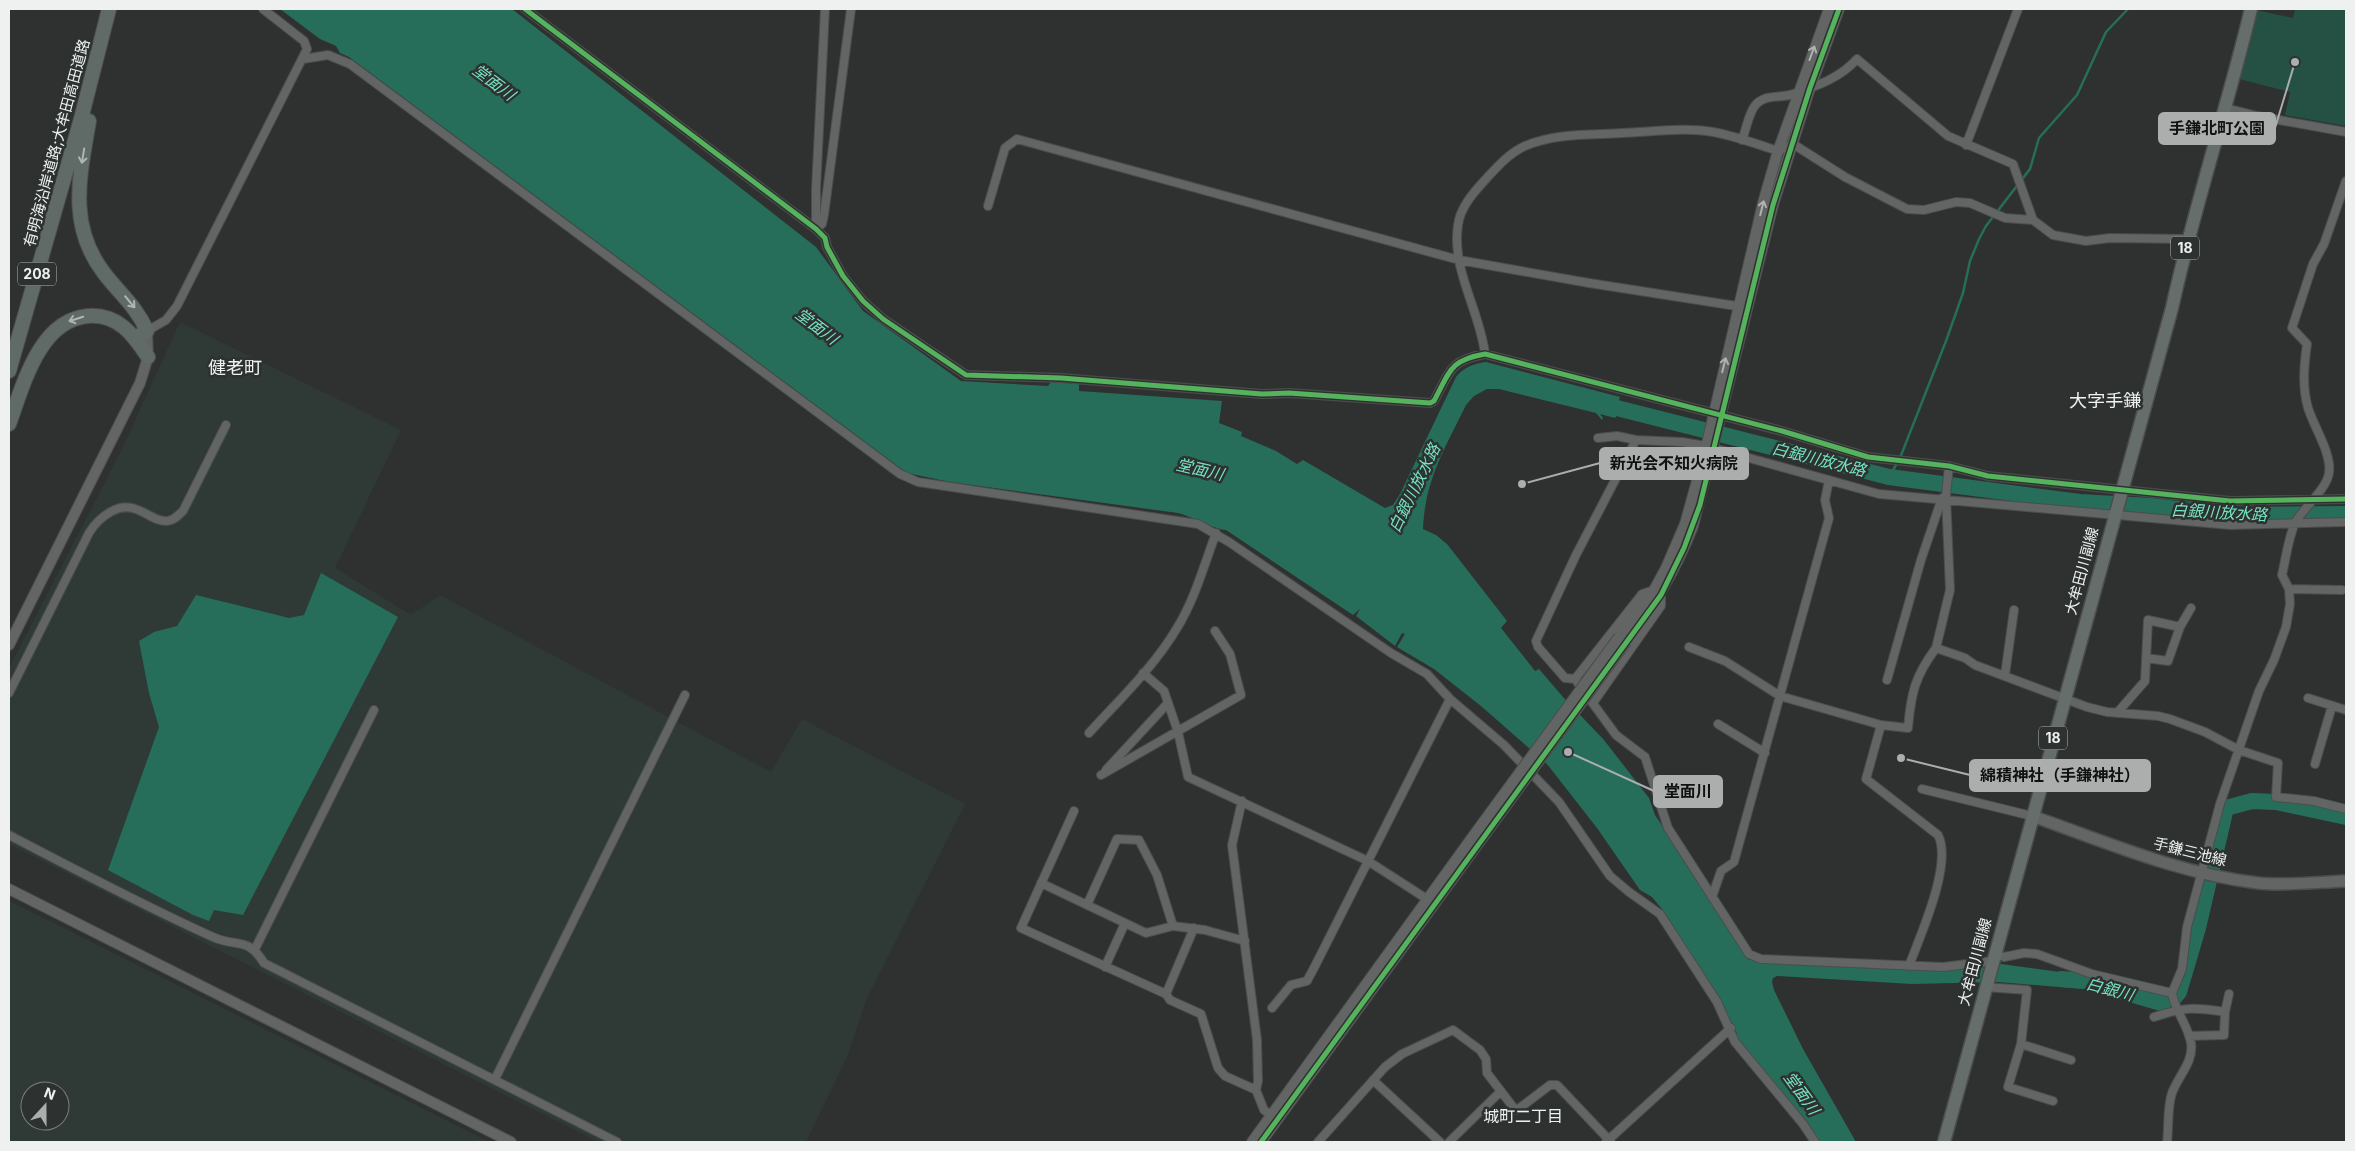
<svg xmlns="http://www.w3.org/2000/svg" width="2355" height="1151" viewBox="0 0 2355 1151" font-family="Inter,'Noto Sans JP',sans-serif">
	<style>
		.built { fill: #2f3a36; fill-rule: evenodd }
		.green { fill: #245144 }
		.water { fill: #266e5a }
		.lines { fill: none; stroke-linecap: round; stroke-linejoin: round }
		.stream { stroke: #266e5a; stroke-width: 2.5 }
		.river { stroke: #266e5a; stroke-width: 16 }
		.minor-casing { stroke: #4a4d4c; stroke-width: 10 }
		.tertiary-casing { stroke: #4a4d4c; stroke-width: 12 }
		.secondary-casing { stroke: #4a4d4c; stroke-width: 14 }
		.primary-casing { stroke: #4a4d4c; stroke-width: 15 }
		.motorway-casing { stroke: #4a4d4c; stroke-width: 16 }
		.minor { stroke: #636464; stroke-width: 8 }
		.tertiary { stroke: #636464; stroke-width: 10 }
		.secondary { stroke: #636464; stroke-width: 11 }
		.primary { stroke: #666e6c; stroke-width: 12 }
		.motorway { stroke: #606b67; stroke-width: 14 }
		.tertiary-bridge-casing { stroke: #4a4d4c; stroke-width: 12; stroke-linecap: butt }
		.tertiary-bridge { stroke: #636464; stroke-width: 10 }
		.cycleway-casing { stroke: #2d3230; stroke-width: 8 }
		.cycleway { stroke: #56b35d; stroke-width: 5 }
		.oneway { stroke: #afb2b1 }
		.oneway2 { stroke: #aeb5b2 }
		.labels { text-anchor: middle; stroke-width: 5; stroke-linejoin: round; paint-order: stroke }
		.shield { fill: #2d3230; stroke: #b4b8b6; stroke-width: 1 }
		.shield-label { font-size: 14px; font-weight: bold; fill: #eef1f0 }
		.street-label { font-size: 15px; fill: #eef1f0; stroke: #2d3230 }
		.water-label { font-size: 16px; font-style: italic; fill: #75e3c2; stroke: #2d3230 }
		.neighbourhood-label { font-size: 16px; fill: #eef1f0; stroke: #2d3230 }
		.quarter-label { font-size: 18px; fill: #eef1f0; stroke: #2d3230 }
		.leader { fill: none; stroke: #abaead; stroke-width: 2 }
		.callout-dot { fill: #abaead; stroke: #2d3230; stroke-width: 2 }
		.callout { fill: #abaead; stroke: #abaead; stroke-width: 2 }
		.callout-label { font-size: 16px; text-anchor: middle; font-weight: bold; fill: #111 }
	</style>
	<rect width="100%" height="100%" fill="#2e3130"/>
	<path class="built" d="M180,322L401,430L335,568L411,615L440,595L771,772L802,719L965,804L867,998L847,1057L806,1142H598L9,844V668L122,449Z
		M9,901L58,925L489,1142H9ZM30,1091H60V1121H30Z"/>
	<path class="green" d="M2295,9H2346V126L2285,115L2290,92L2239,79L2256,10L2293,18Z"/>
	<path class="water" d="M280,9H512L816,247L863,311L961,381L1048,386L1051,382L1079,384V391L1222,401L1219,423L1242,432L1241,436L1276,451L1297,464L1303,460L1385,508L1393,505L1400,494L1456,377C1464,367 1473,364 1486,362L1620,397L1618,403L1624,405L1620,416L1617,415L1615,418L1600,414L1603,418L1602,420L1596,413L1499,389H1487L1474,396L1466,405C1445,448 1425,480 1423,529L1436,535L1447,544L1507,621L1501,628L1535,671L1539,669L1563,697L1604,740L1649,798L1655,815L1702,884L1748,959L1758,962L1941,970L2001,964L2083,975L2082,977H2084L2083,989L1998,982L1912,984L1777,976L1773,978L1772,982L1774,990L1803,1049L1856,1142H1819L1805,1122L1737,1038V1034L1728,1016L1662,909L1652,897L1640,890L1597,828L1547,764L1481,706L1434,669L1397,647L1405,634L1402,633L1395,646L1356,616L1360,609L1353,615L1226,530C1214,529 1193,517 1178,513L950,482L907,473L349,57L340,53L336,46L320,39Z
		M321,573L398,617L243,915L214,910L209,921L193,915L108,870L159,727L149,693L139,641L154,632L177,626L196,595L289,618L304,615Z"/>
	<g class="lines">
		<path class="stream" d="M1889,477L1900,458L1946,341L1963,293L1970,261L1979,239L1986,226L2030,169L2039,138L2077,95L2106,32L2128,9"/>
		<path class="river" d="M1601,404L1889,477L2080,502L2151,506L2228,515L2346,514
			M2061,979L2086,981L2168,1005L2179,992L2198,928L2226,808L2252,801L2276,802L2346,817"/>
		<g class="minor-casing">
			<path id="minor" d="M525,9L816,229L825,238L827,247L843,276L863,301L883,319L966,375L1061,378L1262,394L1289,393L1430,403L1434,401C1450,371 1450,360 1485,354L1782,431L1868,457L1949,466L1988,476L2230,501L2346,499
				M303,59L328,55L350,64L900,474L918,482L1198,524L1229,542L1391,653L1427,674L1450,699L1504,745L1559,802L1610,876L1629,892L1660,914L1717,1002L1735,1042L1803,1124L1815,1142
				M2226,108L2257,116L2346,132
				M1742,140C1746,130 1748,116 1754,107C1763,93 1780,99 1793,94C1817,86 1840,78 1857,59L1948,136L2013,164L2033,220
				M1966,145L2018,9
				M988,206L1005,148L1017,139L1459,260L1589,283L1743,307
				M816,229L822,224L824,215L851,9
				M816,229V189L825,9
				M147,331L166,320L177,306L307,49L304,41L263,9
				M1485,354C1480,311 1451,269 1458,225C1460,208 1473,193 1485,180C1496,168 1509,153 1525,146C1555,133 1590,135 1622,133C1652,132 1683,127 1713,132C1735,136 1757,144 1778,151L1793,144L1845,177L1907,209L1924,210L1956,202L1970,203L2005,218L2033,220L2053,235L2086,241L2110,238L2187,239
				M1598,438L1617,436L1636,440L1682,442L1706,446L1879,494L2230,525L2346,522
				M1636,440L1576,555L1536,641L1538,647L1565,678L1575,679L1616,735L1645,757L1668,828L1749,954L1761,959L1943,967L1992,961
				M1949,466L1946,495L1950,590L1936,648L1965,658L1975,665L2087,707L2107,712L2158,716L2170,719L2205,732L2239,750L2278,763L2276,797L2314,801L2346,809
				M2289,589L2342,590
				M1689,647L1725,661L1780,696L1881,725
				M2146,658L2168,661L2180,627L2191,608
				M1143,673L1164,691L1178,732L1188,777L1368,861L1430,901
				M2005,675L2014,610
				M1575,679L1642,594L1654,590
				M1887,680L1921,560L1942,498
				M9,693L89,533C99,517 119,501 138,510C147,513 157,522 167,521C174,521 178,515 183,511L226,425
				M2308,698L2346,710
				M1593,703L1661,606V595
				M2117,713L2145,681L2148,620L2180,627
				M1718,724L1765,753
				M1089,733C1119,700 1154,667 1177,628C1195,599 1204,565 1216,533
				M2315,764L2332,706
				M1106,770L1168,703
				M1101,775L1241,695L1230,654L1215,631
				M1922,789L2032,816
				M1242,801L1232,845L1257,1040L1258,1081L1256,1090L1264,1110L1276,1119
				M1074,811L1021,928L1166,994L1170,1000L1201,1014L1218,1068L1225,1076L1256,1090
				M9,835C76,870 144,906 213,937C238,948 247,936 264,963L617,1142
				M1041,883L1146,933L1173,926L1205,930L1245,941
				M1712,897L1721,871L1734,862L1829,518L1825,500L1829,480
				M1087,905L1117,839L1139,840L1157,875L1173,926
				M255,949L374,710
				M1994,954L2004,957L2024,953L2037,954L2092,974L2172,993L2182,969L2187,927L2220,804L2259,691L2274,660L2286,627L2290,604L2289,589L2282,575C2286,558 2288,539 2295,523C2303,508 2327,489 2329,473C2332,454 2314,427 2308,408C2302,387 2304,365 2307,344L2292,328L2313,264L2324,244L2346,181
				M1909,966C1920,936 1953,864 1938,835L1866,779L1881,725L1908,728C1911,693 1915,676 1936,648
				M1105,967L1125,923
				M1985,987L2027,990L2021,1044L2008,1087L2053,1101
				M1166,994L1194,928
				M1272,1008L1291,985L1307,981L1315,966L1450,699
				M2154,1017C2184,1007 2194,1007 2225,1012
				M2189,1036L2224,1035L2225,1012L2229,994
				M2021,1044L2071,1060
				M495,1079L685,695
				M1373,1080L1440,1142
				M1318,1142L1385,1067L1402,1054L1453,1030L1480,1050L1486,1059L1487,1073L1513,1107L1517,1110L1550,1085H1557L1611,1142
				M1449,1142L1501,1091
				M1606,1142L1731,1028
				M2167,1142C2169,1127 2167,1107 2172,1093C2178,1076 2194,1062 2191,1043C2188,1025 2175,1011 2172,993"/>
		</g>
		<g class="tertiary-casing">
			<path id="tertiary" d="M1619,637L1654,590L1666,568L1685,524L1705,452L1763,203L1778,151L1829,9
				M1626,642C1655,603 1675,572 1693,526L1773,205L1810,88L1839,9
				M9,645L140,383L148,357L147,331
				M9,889L511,1142
				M1252,1142L1479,828
				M1261,1142L1486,833"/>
		</g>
		<g class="secondary-casing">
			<path id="secondary" d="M2032,816C2106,842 2180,874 2258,883C2287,886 2318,882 2346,881"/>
		</g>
		<g class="primary-casing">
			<path id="primary" d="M1944,1142L2172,308C2194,207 2227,109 2251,9"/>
		</g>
		<g class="motorway-casing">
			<path id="motorway" d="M89,121C80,175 67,225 104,273C119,293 137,307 147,331L135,338
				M9,371L81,119L109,9
				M9,424C23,386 39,320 88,316C118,314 133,334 148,357"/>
		</g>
		<use href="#minor" class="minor"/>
		<use href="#tertiary" class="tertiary"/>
		<use href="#secondary" class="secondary"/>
		<use href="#primary" class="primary"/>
		<use href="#motorway" class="motorway"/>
		<g class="tertiary-bridge-casing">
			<path id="tertiary-bridge" d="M1479,828L1619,637
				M1486,833L1626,642"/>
		</g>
		<use href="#tertiary-bridge" class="tertiary-bridge"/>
		<g class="cycleway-casing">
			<path id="cycleway" d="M525,9L816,229L825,238L827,247L843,276L863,301L883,319L966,375L1061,378L1262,394L1289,393L1430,403L1434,401C1450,371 1450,360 1485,354L1782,431L1868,457L1949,466L1988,476L2230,501L2346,499
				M1261,1142L1661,595L1684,548L1700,505L1773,205L1810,88L1839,9"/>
		</g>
		<use href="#cycleway" class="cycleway"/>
	</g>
	<defs><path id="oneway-shaft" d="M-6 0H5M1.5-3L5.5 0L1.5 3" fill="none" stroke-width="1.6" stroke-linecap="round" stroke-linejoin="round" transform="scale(1.25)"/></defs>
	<g class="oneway">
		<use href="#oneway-shaft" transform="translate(1812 53) rotate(-70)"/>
		<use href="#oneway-shaft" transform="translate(1762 208) rotate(-76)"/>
		<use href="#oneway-shaft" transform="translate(1724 365) rotate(-76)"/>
	</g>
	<g class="oneway2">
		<use href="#oneway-shaft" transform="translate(83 156) rotate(99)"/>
		<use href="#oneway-shaft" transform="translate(130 302) rotate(50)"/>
		<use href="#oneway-shaft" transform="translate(76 319) rotate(162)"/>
	</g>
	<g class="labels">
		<g class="shield">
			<rect x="2171" y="236.5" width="28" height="23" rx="4"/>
			<rect x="18" y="262.5" width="38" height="23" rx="4"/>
			<rect x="2039" y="726.5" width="28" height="23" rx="4"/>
		</g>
		<g class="shield-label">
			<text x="2185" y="253">18</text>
			<text x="37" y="279">208</text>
			<text x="2053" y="743">18</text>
		</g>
		<g class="street-label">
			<text transform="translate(57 143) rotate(-75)" y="5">有明海沿岸道路;大牟田高田道路</text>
			<text transform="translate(2082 571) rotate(-75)" y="5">大牟田川副線</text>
			<text transform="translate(2190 852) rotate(14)" y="5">手鎌三池線</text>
			<text transform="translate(1975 962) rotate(-75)" y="5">大牟田川副線</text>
		</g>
		<g class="water-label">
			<text transform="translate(494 82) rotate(37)" y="6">堂面川</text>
			<text transform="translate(817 326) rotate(37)" y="6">堂面川</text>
			<text transform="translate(1819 459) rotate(14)" y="6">白銀川放水路</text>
			<text transform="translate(1200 469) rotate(13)" y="6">堂面川</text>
			<text transform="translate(1414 488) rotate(-64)" y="6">白銀川放水路</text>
			<text transform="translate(2219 512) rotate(3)" y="6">白銀川放水路</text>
			<text transform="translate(2110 989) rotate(15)" y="6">白銀川</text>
			<text transform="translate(1802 1093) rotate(54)" y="6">堂面川</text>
		</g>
		<g class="neighbourhood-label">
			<text x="1523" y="1122">城町二丁目</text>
		</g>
		<g class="quarter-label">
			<text x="235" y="374">健老町</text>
			<text x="2105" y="407">大字手鎌</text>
		</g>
	</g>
	<path class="leader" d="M2295 62L2275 128M1522 484L1600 463M1901 758L1970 775M1568 752L1654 791"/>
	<g class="callout-dot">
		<circle cx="2295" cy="62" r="5"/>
		<circle cx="1522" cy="484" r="5"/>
		<circle cx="1901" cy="758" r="5"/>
		<circle cx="1568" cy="752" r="5"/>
	</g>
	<g class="callout">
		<rect x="2159" y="113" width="116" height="31" rx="5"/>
		<rect x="1600" y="448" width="148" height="31" rx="5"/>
		<rect x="1970" y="760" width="180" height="31" rx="5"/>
		<rect x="1654" y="776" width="68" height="31" rx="5"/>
	</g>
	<g class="callout-label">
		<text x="2217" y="134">手鎌北町公園</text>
		<text x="1674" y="469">新光会不知火病院</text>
		<text x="2060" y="781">綿積神社（手鎌神社）</text>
		<text x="1688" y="797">堂面川</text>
	</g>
	<rect width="2355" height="1151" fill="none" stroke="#eef1f0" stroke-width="20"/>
	<g transform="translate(45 1106) rotate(21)"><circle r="24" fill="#2d3230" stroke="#7a7e7d"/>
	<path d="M0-4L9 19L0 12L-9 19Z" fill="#abaead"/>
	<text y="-8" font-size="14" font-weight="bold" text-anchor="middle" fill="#eef1f0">N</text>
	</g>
</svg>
